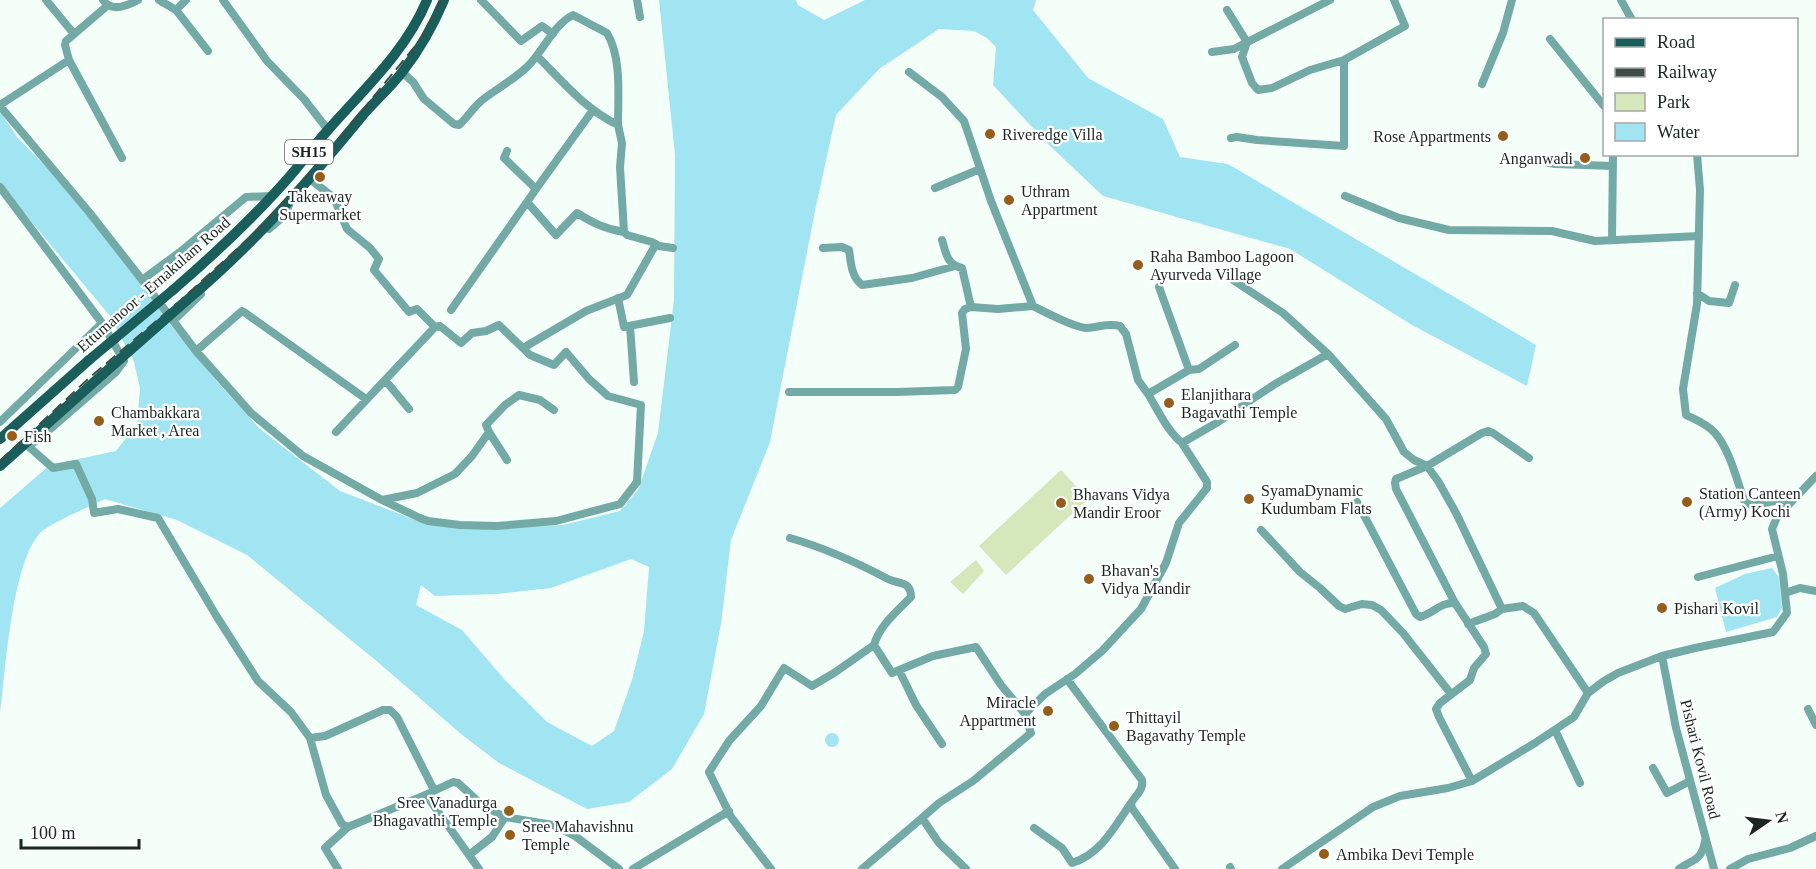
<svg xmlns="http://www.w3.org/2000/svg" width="1816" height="869" viewBox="0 0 1816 869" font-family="'Times New Roman',serif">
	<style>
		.green { fill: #d4e8bc }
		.water { fill: #a2e5f2; fill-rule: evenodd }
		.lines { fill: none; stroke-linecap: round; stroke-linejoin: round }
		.minor { stroke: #73aaa6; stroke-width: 8 }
		.major { stroke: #1a5e5b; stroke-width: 10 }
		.rail { stroke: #404a46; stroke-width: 2; stroke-dasharray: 12 6; stroke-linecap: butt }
		.major-bridge { stroke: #1a5e5b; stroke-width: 10 }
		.poi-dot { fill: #965d1a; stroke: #fff; stroke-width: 2 }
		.labels { text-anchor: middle; stroke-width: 4.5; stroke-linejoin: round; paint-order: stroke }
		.shield { fill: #fff; stroke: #5f6664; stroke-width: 1.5 }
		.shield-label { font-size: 15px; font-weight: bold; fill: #1b2521 }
		.poi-label { font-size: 16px; fill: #1b2521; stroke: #fff; text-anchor: start }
		.street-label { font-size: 16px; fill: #1b2521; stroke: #fff }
	</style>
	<rect width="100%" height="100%" fill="#f4fffa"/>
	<path class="green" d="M1061,470L1088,499L1006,575L979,546Z
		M976,560L984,571L963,594L950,582Z"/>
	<path class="water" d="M659,0H796L798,5L824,20L865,0H1036L1033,10L1088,78L1163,119L1180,157L1228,164L1536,345L1527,386L1412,325L1290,249L1103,196L1049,145L993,85L996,47L987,38L974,31L939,29L879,69L836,115L816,206L770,442L731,540L721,624L704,714L672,769L629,802L587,809L499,763L461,734L379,663L247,555L177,520L105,499C91,506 48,524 39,534C11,568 6,669 0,714V508L50,465L116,451L137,424L140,388L134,362L110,316L0,184V111L17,137L57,178L145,288L173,328L220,385L260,429L340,491L426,524L477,529L563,525L620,511L638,490L658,433L674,300L675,155ZM631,559L649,567L644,631L632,680L614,731L592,746L547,722L505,680L462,630L416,605L421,585L435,596L497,594L551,588Z
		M1772,568L1779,577L1782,608L1777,617L1726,632L1715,588L1745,574Z
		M825 740a7 7 0 1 1 14 0a7 7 0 1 1-14 0Z"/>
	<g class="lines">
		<path class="minor" d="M46,0L74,34
			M103,0C111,13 127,6 138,0
			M159,0L176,10L186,0
			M223,0L267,61L304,99L328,130
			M481,0L521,41L542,26L553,34
			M637,0L640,17
			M1621,0L1632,20
			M176,10L208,51
			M1227,10L1247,42L1242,57L1252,83L1258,90L1272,88L1310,70L1344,60
			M1550,39L1604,106
			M1212,52L1234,49L1330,0
			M69,60L122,158
			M402,72L413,82L424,99L454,124L459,125C467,118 473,108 481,101C496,89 512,81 527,67C543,52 553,25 573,15L607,33C622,58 618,97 618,125C586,110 562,81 537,56
			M909,72L942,97L964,121L991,201L1033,306C1045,312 1075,328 1087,328C1099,327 1108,323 1120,326L1126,334L1138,380L1148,394
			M1482,84L1503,33L1512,0
			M0,105L69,60L65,45L66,41L107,6
			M0,106L89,212L143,281L146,277L180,252L246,197L271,196
			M618,125L622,143L620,167L624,232L627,235L652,242L659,246L673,248
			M1231,138L1237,137L1257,140L1344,146V60L1405,26L1394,0
			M507,151L504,158L536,189L527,202L556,235L577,213C593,223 605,229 624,232
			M1697,154L1700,190L1697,304L1683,389L1686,415C1696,420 1707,424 1715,433C1730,450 1737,481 1745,503L1755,505L1795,497
			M1522,158L1555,164L1613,166
			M310,179L334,198L347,229L370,248L379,259L374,270L409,312L417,309L435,327L440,326L461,343L472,333L486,331L499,325L530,355L554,365L566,352L589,379L608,396L641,405L637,482L620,504L556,521L497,526L460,525L428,521L420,518L382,500
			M0,187L102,323L0,422
			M935,188L980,169
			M536,189L593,110
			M1345,196L1399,218L1449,230L1552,231L1595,241L1699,236
			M269,229L284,216L289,205
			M942,240C946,253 947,265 962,268L971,307L998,309L1033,306
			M1612,240L1613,154
			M823,248L842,247L849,250C851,262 851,277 862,285L912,278L955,266
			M1233,280L1283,313L1328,354L1386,419L1404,452L1414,460L1427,466L1438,481L1456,513L1502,609L1523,606L1534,613L1588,693
			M143,281L196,351L251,413L303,456L382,500L417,493L455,474L472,456L489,432L507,460
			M1159,287L1189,370L1148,394C1158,410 1167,431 1182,443
			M1697,293L1709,301L1729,303L1735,285
			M618,298L624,327L670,318
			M451,310L527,202
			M173,321L201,294
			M630,326L634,382
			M523,348L586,311L627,295L656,244
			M196,351L242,311L244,312L366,399
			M1189,370L1199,369L1235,345
			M385,380L409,409
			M789,392H897L955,390L958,387L966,349L962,313L965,309L971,307
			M336,432L435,327
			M489,432L486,425L505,405L519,395L540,400L554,410
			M28,446L53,468L76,464L92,499L94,513L118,509L158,518L217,617L258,681L291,712L310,738L326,795L342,824L348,827L423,796L429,799L479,869
			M29,446L41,437L116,372L124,361L102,323
			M1357,502L1416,614L1420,617C1433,614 1440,602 1455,603
			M1261,530L1300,572L1320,588L1339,606L1345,609L1362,604L1372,605L1381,610L1403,633L1451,694
			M790,538C825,548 856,562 888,579C894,582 900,582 906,585C910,588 911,592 911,597C897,611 879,626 874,645
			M1698,577L1778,556
			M1785,593L1800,588L1816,591
			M1468,624L1495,614L1502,609
			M1662,656L1676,728L1714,869
			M899,670L916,705L942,744
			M1067,679L1142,780C1144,789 1136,795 1131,803L1132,808L1175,869
			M1808,709L1816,725
			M1555,730L1580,783
			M310,738L325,736L383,710H390L397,717L434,790
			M1653,768L1667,793L1690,781
			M1472,781L1439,717L1436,709L1440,703L1470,680L1474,668L1486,654L1484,647L1455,603L1396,489L1395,483L1396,479L1427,466L1482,433L1488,431L1493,433L1529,458
			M423,796L453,782L458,783L483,806L505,817L553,825L575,836L619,869
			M1034,828L1062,848L1072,863C1101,854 1115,826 1131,803
			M469,855L492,837L505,817
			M1230,867L1231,869
			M338,869L325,848L348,827
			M633,869L729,811
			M771,869L731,817L709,772L729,741L761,706L784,668L812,686L834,673L874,645L892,673L933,656L976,647L1001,685L1025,714L1045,694L1075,674L1102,651L1141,609L1166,563L1179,523L1207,488V482L1182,443L1218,422L1275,384L1328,354
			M862,869L922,818
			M966,869L939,843L922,818L939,803L973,781L1031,733L1025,714
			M1282,869L1373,807L1400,796L1448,788L1472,781L1535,743L1574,717L1588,693L1604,681L1618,673L1662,656L1695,648L1773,632L1787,613L1783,574L1772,529L1777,517L1816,476
			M1679,869C1694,858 1701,862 1705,841
			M1730,869L1748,859L1790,848L1816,836"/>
		<path class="major" d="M173,290C217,252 259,213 296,169C307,156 317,142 328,130C364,89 406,51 427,0
			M186,301C252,246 308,182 363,115C376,100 391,87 403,71C420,49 433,26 444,0
			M0,439L89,360
			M0,466L102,375"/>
		<path class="rail" d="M0,461L88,379L181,300L259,229L325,156L421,39L441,0"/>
		<path class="major-bridge" d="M89,360L173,290
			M102,375L186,301"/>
	</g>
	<g class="poi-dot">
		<circle cx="990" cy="134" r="6"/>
		<circle cx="1503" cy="136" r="6"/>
		<circle cx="1585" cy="158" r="6"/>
		<circle cx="320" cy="177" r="6"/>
		<circle cx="1009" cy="200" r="6"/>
		<circle cx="1138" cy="265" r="6"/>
		<circle cx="1169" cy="403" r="6"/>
		<circle cx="99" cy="421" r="6"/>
		<circle cx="12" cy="436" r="6"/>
		<circle cx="1249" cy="499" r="6"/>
		<circle cx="1687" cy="502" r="6"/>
		<circle cx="1061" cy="503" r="6"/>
		<circle cx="1089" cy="579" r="6"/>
		<circle cx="1662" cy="608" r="6"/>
		<circle cx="1048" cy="711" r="6"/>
		<circle cx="1114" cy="726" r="6"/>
		<circle cx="509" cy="811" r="6"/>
		<circle cx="510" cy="835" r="6"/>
		<circle cx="1324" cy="854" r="6"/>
	</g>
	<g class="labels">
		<rect class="shield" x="285" y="140" width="48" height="24" rx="4.5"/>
		<g class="shield-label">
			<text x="309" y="157">SH15</text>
		</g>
		<g class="poi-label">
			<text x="1002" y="140">Riveredge Villa</text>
			<text x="1491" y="142" text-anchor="end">Rose Appartments</text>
			<text x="1573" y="164" text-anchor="end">Anganwadi</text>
			<text x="1021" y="197">Uthram<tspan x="1021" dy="18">Appartment</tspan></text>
			<text x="320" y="202" text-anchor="middle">Takeaway<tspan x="320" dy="18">Supermarket</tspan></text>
			<text x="1150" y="262">Raha Bamboo Lagoon<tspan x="1150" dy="18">Ayurveda Village</tspan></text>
			<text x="1181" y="400">Elanjithara<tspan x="1181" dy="18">Bagavathi Temple</tspan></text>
			<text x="111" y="418">Chambakkara<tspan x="111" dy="18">Market , Area</tspan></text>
			<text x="24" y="442">Fish</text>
			<text x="1261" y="496">SyamaDynamic<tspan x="1261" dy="18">Kudumbam Flats</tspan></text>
			<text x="1699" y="499">Station Canteen<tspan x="1699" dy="18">(Army) Kochi</tspan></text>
			<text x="1073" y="500">Bhavans Vidya<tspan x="1073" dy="18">Mandir Eroor</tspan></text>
			<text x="1101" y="576">Bhavan's<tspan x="1101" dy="18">Vidya Mandir</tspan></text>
			<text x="1674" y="614">Pishari Kovil</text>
			<text x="1036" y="708" text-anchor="end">Miracle<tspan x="1036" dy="18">Appartment</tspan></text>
			<text x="1126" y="723">Thittayil<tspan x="1126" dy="18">Bagavathy Temple</tspan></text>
			<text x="497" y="808" text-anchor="end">Sree Vanadurga<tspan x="497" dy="18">Bhagavathi Temple</tspan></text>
			<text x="522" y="832">Sree Mahavishnu<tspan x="522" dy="18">Temple</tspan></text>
			<text x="1336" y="860">Ambika Devi Temple</text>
		</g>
		<g class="street-label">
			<text transform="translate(153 284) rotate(-41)" y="6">Ettumanoor - Ernakulam Road</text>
			<text transform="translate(1701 759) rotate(76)" y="6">Pishari Kovil Road</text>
		</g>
	</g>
	<rect x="1603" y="18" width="195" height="138" fill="#ffffff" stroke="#a4a8a6" stroke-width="1.5"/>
	<rect x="1615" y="38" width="30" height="9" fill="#1a5e5b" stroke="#a4a8a6" stroke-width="1.5"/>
	<text x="1657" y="48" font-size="18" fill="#1b2521">Road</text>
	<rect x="1615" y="68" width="30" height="9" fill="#404a46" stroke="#a4a8a6" stroke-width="1.5"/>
	<text x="1657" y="78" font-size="18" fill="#1b2521">Railway</text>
	<rect x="1615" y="93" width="30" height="18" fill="#d4e8bc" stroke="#a4a8a6" stroke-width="1.5"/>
	<text x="1657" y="108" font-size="18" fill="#1b2521">Park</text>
	<rect x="1615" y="123" width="30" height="18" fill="#a2e5f2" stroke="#a4a8a6" stroke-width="1.5"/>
	<text x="1657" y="138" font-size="18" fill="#1b2521">Water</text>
	<g transform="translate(1768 821) rotate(76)" stroke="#ffffff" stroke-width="4.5" paint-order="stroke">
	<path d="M0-4.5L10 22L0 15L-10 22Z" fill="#1b2521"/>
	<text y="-9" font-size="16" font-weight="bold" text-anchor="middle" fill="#1b2521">N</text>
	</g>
	<path d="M21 839v9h118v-9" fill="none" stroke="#1b2521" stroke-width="3"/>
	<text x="30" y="839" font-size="18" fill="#1b2521" stroke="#ffffff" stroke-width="4.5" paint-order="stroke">100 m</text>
</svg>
